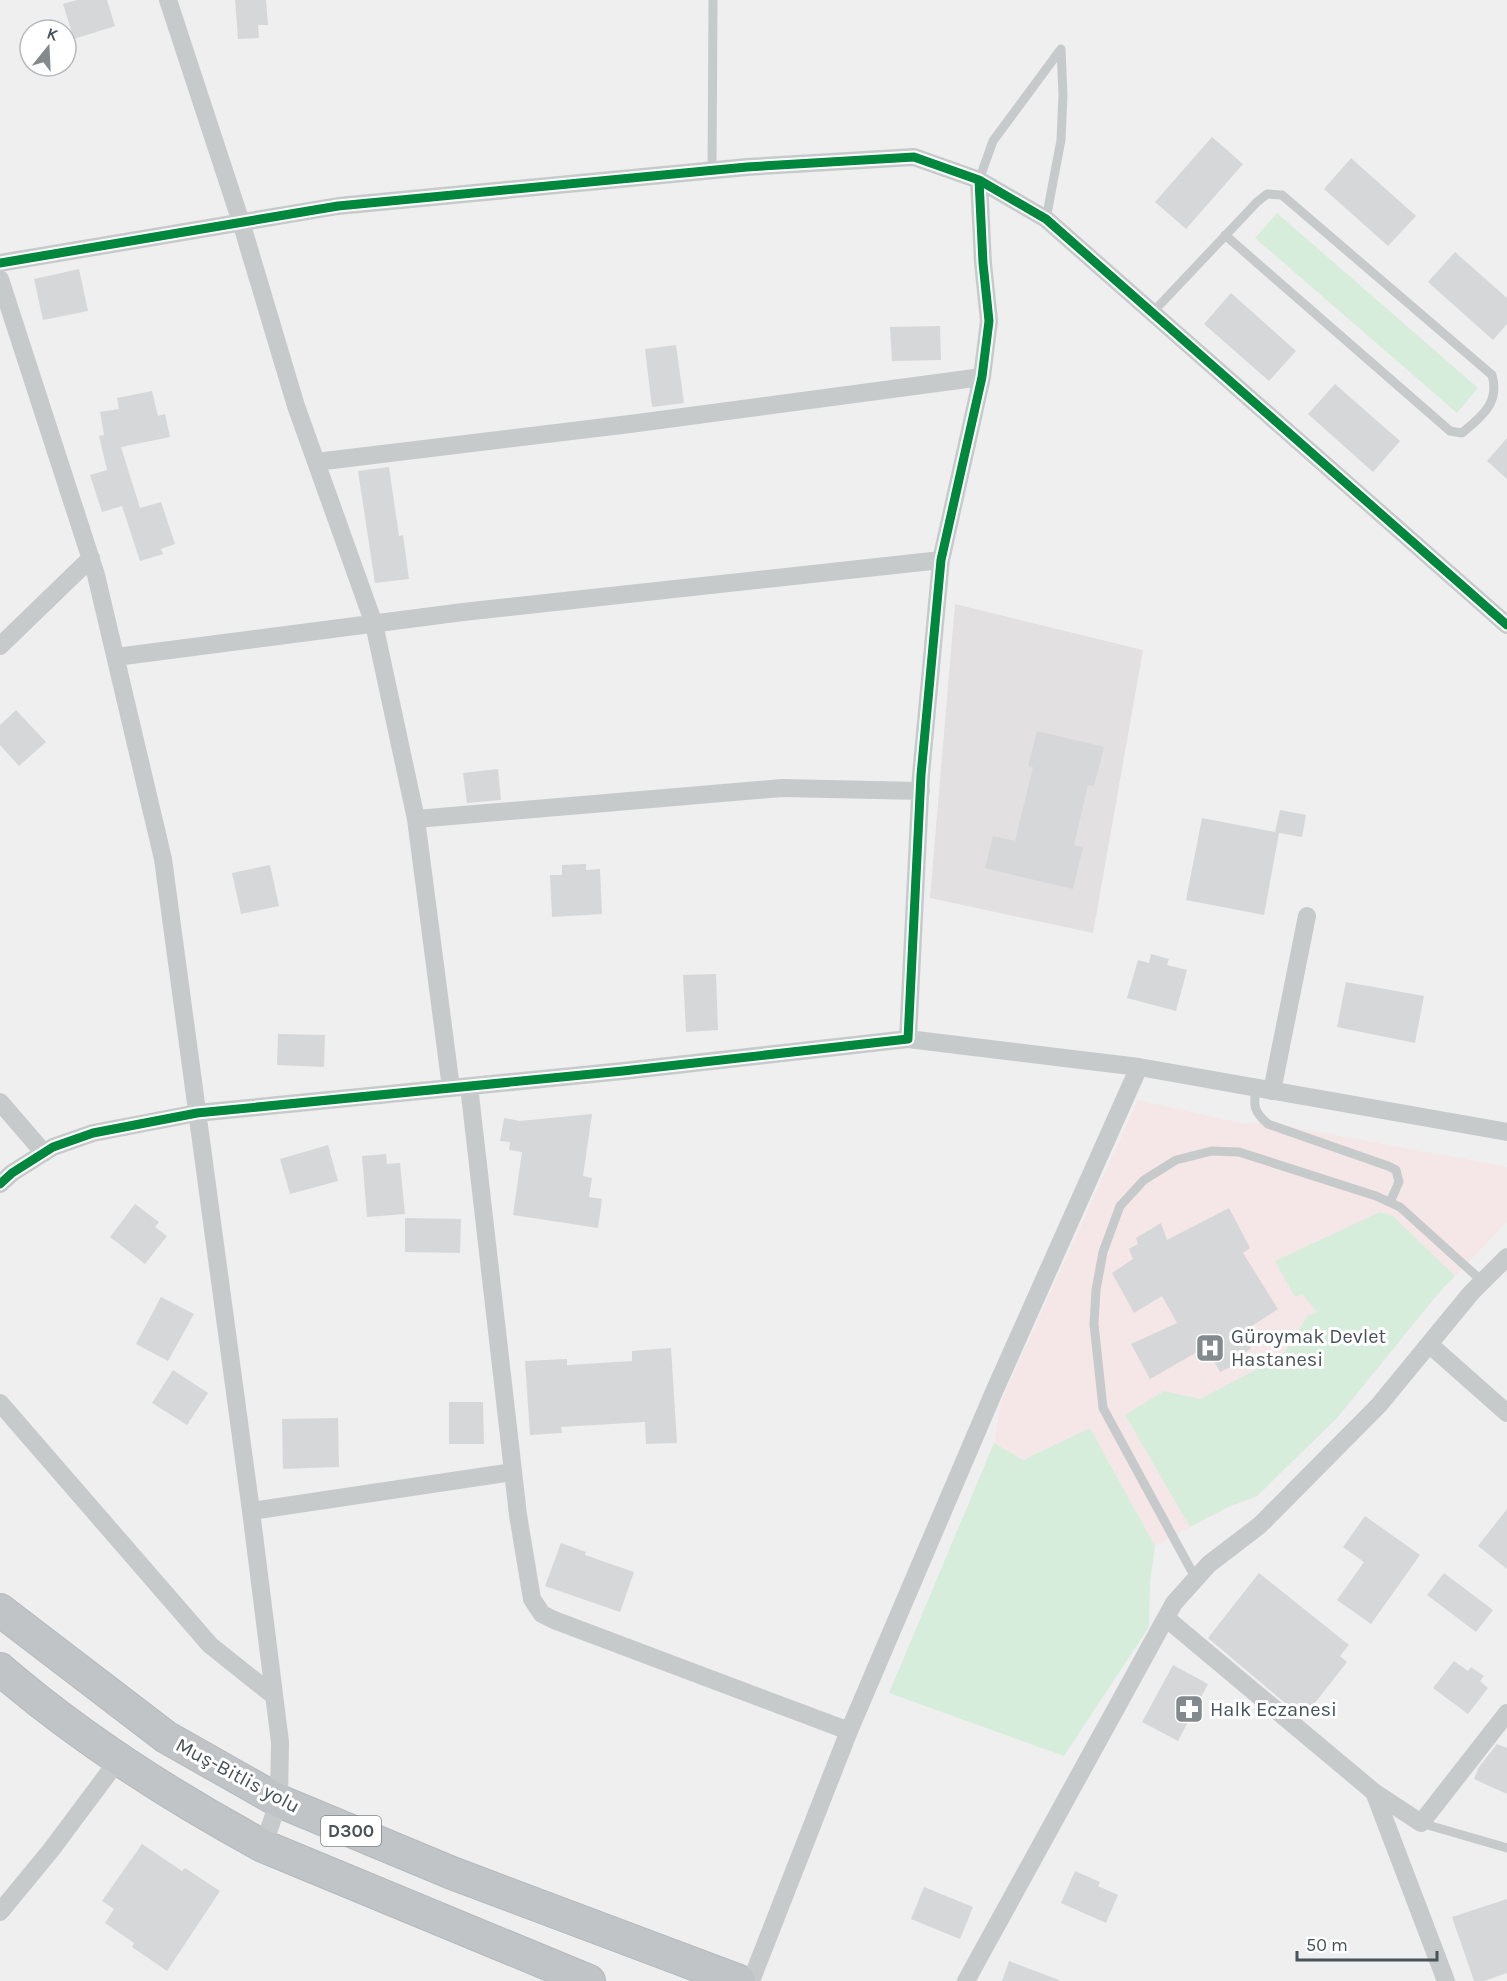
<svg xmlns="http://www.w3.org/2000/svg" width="1507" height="1981" viewBox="0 0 1507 1981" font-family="Karla,sans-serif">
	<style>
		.education { fill: #e2e0e1 }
		.medical { fill: #f5e7e7 }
		.green { fill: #d6eddc }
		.building { fill: #d6d7d8 }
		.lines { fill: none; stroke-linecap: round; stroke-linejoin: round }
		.trunk-casing { stroke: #b5babe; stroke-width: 34 }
		.service { stroke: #c7cacb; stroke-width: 9 }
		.minor { stroke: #c7cacb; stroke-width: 18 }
		.trunk { stroke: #c0c4c6; stroke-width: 32 }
		.cycleway-casing { stroke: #fff; stroke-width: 13 }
		.cycleway { stroke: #00873e; stroke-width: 9 }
		.labels { text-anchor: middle; stroke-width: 6; stroke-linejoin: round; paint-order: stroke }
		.shield { fill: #fff; stroke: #7f878c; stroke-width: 1.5 }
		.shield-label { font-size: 18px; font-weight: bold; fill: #48535a }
		.poi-label { font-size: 20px; fill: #48535a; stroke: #fff; text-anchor: start }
		.street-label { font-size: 20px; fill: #48535a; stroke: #fff }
	</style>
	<rect width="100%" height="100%" fill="#f0efef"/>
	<path class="education" d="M955,604L1143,650L1093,933L930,898Z"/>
	<path class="medical" d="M1138,1100L1245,1124L1266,1122L1507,1167V1222L1437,1295L1337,1418L1257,1496L1228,1507L1155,1546L1090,1428L1023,1460L994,1443L1001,1401Z"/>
	<path class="green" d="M1277,213L1478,388L1457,413L1255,238Z
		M1380,1212L1393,1216L1455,1276L1437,1295L1337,1418L1257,1496L1228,1507L1190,1527L1125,1415L1164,1391L1200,1399L1282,1356L1308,1315L1317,1312L1302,1294L1295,1297L1275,1261Z
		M1090,1428L1155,1546L1150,1583L1149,1627L1064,1756L889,1693L994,1443L1023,1460Z"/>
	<path class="building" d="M77,0H107L115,26L74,39L63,4Z
		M235,0H266L268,25H258L259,38L238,39Z
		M1212,137L1243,164L1186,229L1155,202Z
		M1351,158L1416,216L1388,246L1324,189Z
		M1455,252L1507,298V324L1493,340L1428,282Z
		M79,269L88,311L43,320L34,279Z
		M1231,293L1296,351L1269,381L1204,324Z
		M940,326L941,360L892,361L890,327Z
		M676,345L684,403L652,407L645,349Z
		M1335,384L1400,441L1373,472L1308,414Z
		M152,391L158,416L165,414L170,437L121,447L140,508L161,502L175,544L161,549L163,554L140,561L122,506L102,512L90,475L107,470L99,436L104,435L100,412L119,409L117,398Z
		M1507,438V479L1487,461Z
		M389,467L399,536L403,535L409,579L375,583L358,471Z
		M16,710L46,742L19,766L0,745V725Z
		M1037,731L1104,747L1094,786L1088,785L1074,845L1083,847L1073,889L985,868L993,836L1015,841L1033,767L1028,766Z
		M498,769L501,800L467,803L463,773Z
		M1280,810L1306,815L1302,837L1279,833L1264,915L1186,900L1202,818L1275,832Z
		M586,864V870L600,869L602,914L552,917L550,875H562V865Z
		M270,865L279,906L241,914L232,873Z
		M1151,954L1169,959L1167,965L1187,970L1176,1011L1127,998L1138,960L1149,963Z
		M716,974L718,1030L686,1032L683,975Z
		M1346,982L1424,996L1415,1043L1337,1027Z
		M278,1034L325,1035L324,1067L277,1065Z
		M592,1114L583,1176L592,1178L589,1197L602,1199L598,1228L513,1215L522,1152L509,1150L510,1142L500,1141L504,1118L520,1121Z
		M328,1145L338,1181L290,1194L280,1159Z
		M386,1154L387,1164L400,1163L405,1214L367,1217L362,1156Z
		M135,1204L159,1222L155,1227L167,1236L145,1264L110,1237Z
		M1229,1208L1250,1248L1243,1253L1278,1309L1241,1333L1251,1348L1245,1353L1249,1358L1220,1372L1206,1347L1150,1379L1131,1344L1177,1323L1162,1296L1134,1313L1112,1273L1133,1259L1129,1249L1138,1244L1136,1238L1161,1223L1167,1240Z
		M405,1218L461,1219L460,1253L405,1252Z
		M161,1297L194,1314L168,1361L136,1344Z
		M671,1348L677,1443L646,1444L645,1422L561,1427L562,1433L530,1435L525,1361L567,1359V1365L632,1361V1351Z
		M173,1370L208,1393L187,1425L152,1403Z
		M449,1402H483L484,1444H449Z
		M338,1418L339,1467L283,1469L282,1419Z
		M1507,1509V1569L1478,1546Z
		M1365,1516L1420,1555L1371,1624L1337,1600L1364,1562L1343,1547Z
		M561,1543L586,1552L585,1555L634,1572L620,1612L545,1586Z
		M1259,1573L1349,1645L1340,1656L1347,1662L1303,1718L1208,1638Z
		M1444,1573L1493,1610L1476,1632L1427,1595Z
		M1454,1661L1468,1671L1471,1667L1484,1676L1480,1681L1488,1688L1468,1714L1433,1688Z
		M1173,1665L1208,1684L1178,1741L1142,1722Z
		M1497,1744L1507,1748V1794L1474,1779L1479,1767Z
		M142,1844L182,1871L185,1868L220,1891L167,1971L132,1947L134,1943L105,1923L114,1909L102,1901Z
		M1075,1871L1100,1882L1098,1886L1118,1895L1106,1923L1061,1903Z
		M924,1887L973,1907L960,1939L911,1919Z
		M1507,1899V1973L1484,1981H1474L1452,1917Z
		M1009,1961L1059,1980V1981H1002Z"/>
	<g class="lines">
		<g class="trunk-casing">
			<path id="trunk" d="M0,1610L166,1737L279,1801L452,1873L739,1981
				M0,1669C80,1738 171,1796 263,1846L589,1981"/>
		</g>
		<path class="service" d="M712,170L713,0
			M979,180L993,141L1061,49
			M1046,219L1061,140L1063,95L1061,49
			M1153,312L1257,202L1267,194L1282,195L1492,375C1500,403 1482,416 1462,433L1450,431L1225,235
			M1256,1088C1253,1106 1254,1112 1268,1124L1388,1166L1396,1170L1399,1182L1390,1202
			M1196,1579L1103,1408L1094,1324L1096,1290L1103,1252L1120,1206L1144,1180L1176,1160L1212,1151L1239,1152L1376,1196L1400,1207L1483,1282
			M1421,1823L1507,1848"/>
		<path class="minor" d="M168,0L241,222L296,406L374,624L416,819L451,1088
			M0,263L338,206L747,167L914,157L979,180L1046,219L1507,625
			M0,279L96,575L163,859L251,1511L280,1742L279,1801L263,1846
			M316,462L630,424L982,377
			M0,646L91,558
			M116,657L463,612L941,560
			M416,819L782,788L921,791
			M908,1039L1139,1067L1507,1132
			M469,1086L518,1515L532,1599L542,1614L554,1620L849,1731
			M1272,1091L1307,916
			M0,1102L44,1153
			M0,1184L12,1173L53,1147L93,1133L197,1113L623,1071L908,1039L921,775L941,560L982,377L989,321L983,263L979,180
			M1429,1344L1507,1413
			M0,1403L210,1645L274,1696
			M251,1511L513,1472
			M1166,1618L1374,1792L1421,1823L1507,1713
			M1374,1792L1446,1981
			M0,1912L51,1850L119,1759
			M751,1981L849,1731L993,1394L1139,1067
			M966,1981L1174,1603L1209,1564L1260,1525L1379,1405L1471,1293L1507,1257"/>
		<use href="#trunk" class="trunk"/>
		<g class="cycleway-casing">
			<path id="cycleway" d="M0,263L338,206L747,167L914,157L979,180L1046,219L1507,625
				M0,1184L12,1173L53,1147L93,1133L197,1113L623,1071L908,1039L921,775L941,560L982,377L989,321L983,263L979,180"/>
		</g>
		<use href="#cycleway" class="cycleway"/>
	</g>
	<defs>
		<g id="hospital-square" transform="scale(1.5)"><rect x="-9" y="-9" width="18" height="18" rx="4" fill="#838a8e" stroke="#fff"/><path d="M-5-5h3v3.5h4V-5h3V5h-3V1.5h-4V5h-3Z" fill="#fff"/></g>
		<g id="pharmacy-square" transform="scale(1.5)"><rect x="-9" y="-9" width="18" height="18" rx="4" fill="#838a8e" stroke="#fff"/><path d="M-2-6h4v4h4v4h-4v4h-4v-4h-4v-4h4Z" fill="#fff"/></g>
	</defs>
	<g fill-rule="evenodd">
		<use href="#hospital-square" x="1210" y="1348"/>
		<use href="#pharmacy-square" x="1189" y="1709"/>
	</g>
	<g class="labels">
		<rect class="shield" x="321" y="1816" width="60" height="30" rx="4.5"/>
		<g class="shield-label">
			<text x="351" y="1837">D300</text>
		</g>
		<g class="poi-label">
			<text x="1231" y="1343">Güroymak Devlet<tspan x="1231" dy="23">Hastanesi</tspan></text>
			<text x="1210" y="1716">Halk Eczanesi</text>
		</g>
		<g class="street-label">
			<text transform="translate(238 1775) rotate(28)" y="7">Muş-Bitlis yolu</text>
		</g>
	</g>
	<g transform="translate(48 48) rotate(18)"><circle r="28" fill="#ffffff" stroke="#b6babd" stroke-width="1.5"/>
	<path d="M0-4.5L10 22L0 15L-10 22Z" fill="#838a8e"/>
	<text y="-9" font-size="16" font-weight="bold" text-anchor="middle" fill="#48535a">K</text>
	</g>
	<path d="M1297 1951v9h140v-9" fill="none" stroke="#48535a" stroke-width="3"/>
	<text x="1306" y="1951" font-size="18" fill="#48535a" stroke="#ffffff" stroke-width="4.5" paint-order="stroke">50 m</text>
</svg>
